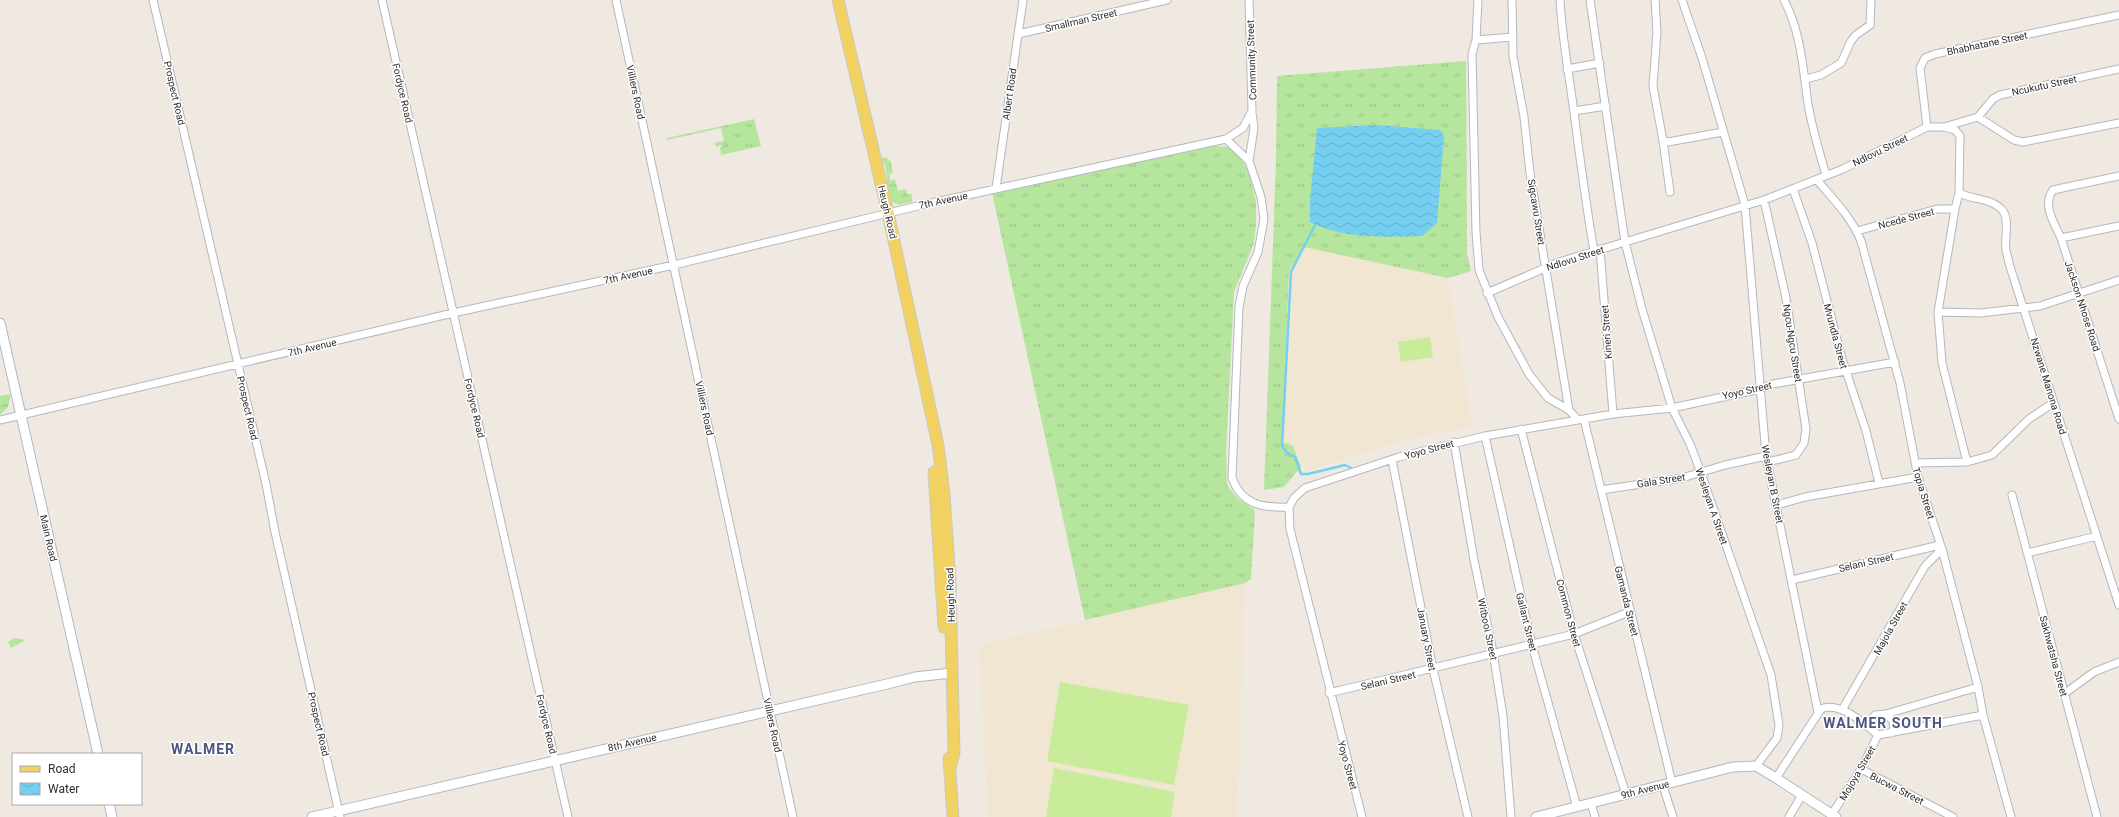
<svg xmlns="http://www.w3.org/2000/svg" width="2119" height="817" viewBox="0 0 2119 817" font-family="Roboto,sans-serif">
	<style>
		.education { fill: #f0e6d1 }
		.grass { fill: url(#grass-tufts) }
		.pitch { fill: #c9ec9a }
		.water { fill: url(#water-waves) }
		.lines { fill: none; stroke-linecap: round; stroke-linejoin: round }
		.stream { stroke: #75cff0; stroke-width: 2.5 }
		.minor-casing { stroke: #b4b7c1; stroke-width: 9 }
		.tertiary-casing { stroke: #b4b7c1; stroke-width: 11 }
		.primary-casing { stroke: #c9c9c9; stroke-width: 13 }
		.minor { stroke: #fff; stroke-width: 7 }
		.tertiary { stroke: #fff; stroke-width: 9 }
		.primary { stroke: #f2d163; stroke-width: 11 }
		.labels { text-anchor: middle; stroke-width: 3; stroke-linejoin: round; paint-order: stroke }
		.street-label { font-size: 10px; fill: #2e2e2e; stroke: #fff }
		.district-label { font-size: 14px; font-weight: bold; letter-spacing: 1px; fill: #4d5680; stroke: #fff }
	</style>
	<defs>
		<pattern id="grass-tufts" width="24" height="20" patternUnits="userSpaceOnUse"><rect width="24" height="20" fill="#b6e59e"/><path d="M3 7l-1-3M5 7V3M7 7l1-3M15 17l-1-3M17 17v-4M19 17l1-3" fill="none" stroke="#9dc588"/></pattern>
		<pattern id="water-waves" width="16" height="10" patternUnits="userSpaceOnUse"><rect width="16" height="10" fill="#75cff0"/><path d="M0 5q4-4 8 0t8 0" fill="none" stroke="#66b2ce"/></pattern>
	</defs>
	<rect width="100%" height="100%" fill="#efe9e1"/>
	<path class="education" d="M1304,247L1448,278L1472,426L1396,442L1305,472L1293,446L1282,442L1289,270Z
		M1245,583L1237,817H988L979,645Z"/>
	<path class="grass" d="M1466,61L1467,253L1471,271L1448,278L1304,247L1289,271L1282,442L1293,446L1301,467L1284,487L1264,490L1276,161L1277,76Z
		M754,119L761,146L721,155L720,148L723,144L717,147L714,143L724,141L721,128L667,140V138Z
		M1216,146L1230,147L1240,155L1249,173L1256,201V223L1254,243L1234,292L1226,451L1227,485L1238,499L1255,510L1251,579L1245,583L1085,620L992,193L1159,155Z
		M880,157L887,158L891,162L893,173L890,174V181L895,179L898,191L906,189L907,194H912V202L899,205L890,201L885,183L887,178L885,165L880,161Z
		M11,394L8,407L0,415V396Z
		M14,638L26,640L11,648L8,642Z"/>
	<path class="pitch" d="M1430,337L1433,357L1401,362L1398,342Z
		M1060,682L1189,705L1174,785L1047,761Z
		M1054,768L1175,792L1171,817H1046Z"/>
	<path class="water" d="M1376,125L1440,130L1444,136L1437,223L1422,236C1386,237 1343,239 1310,222V200L1317,128Z"/>
	<g class="lines">
		<path class="stream" d="M1315,225L1291,272L1282,446L1287,453L1295,457L1301,474H1308L1345,465L1351,468"/>
		<g class="minor-casing">
			<path id="minor" d="M153,0L266,484L275,532L340,817
				M382,0L568,817
				M616,0L793,817
				M1478,0L1476,40L1472,54L1476,232L1479,270L1498,317L1529,374L1548,398L1569,410
				M1512,0L1513,56L1524,117L1530,173L1569,410L1578,420
				M1560,0C1562,38 1569,74 1574,112C1580,159 1586,205 1594,251
				M1590,0L1625,242L1642,309L1672,408L1690,444L1701,473L1771,675L1779,725L1777,738L1756,766
				M1655,0L1657,32L1653,86L1663,141L1668,142L1723,132
				M1682,0L1702,58L1745,205L1766,456L1818,712
				M1784,0C1801,32 1803,69 1808,104C1812,128 1819,151 1826,175
				M1018,34L1167,0
				M1476,40L1513,37
				M1567,69L1600,63
				M1806,79L1821,75L1841,63L1851,41L1856,35L1870,25L1871,0
				M1574,111L1606,106
				M1978,117L2014,140L2023,142L2119,123
				M1927,127L1920,68L1925,58L1935,54L2119,15
				M1944,127L1978,117L1993,99L2000,95L2119,69
				M1226,139L1249,161L1261,197L1264,219L1258,252L1243,286L1239,307L1232,478C1242,505 1262,508 1289,507
				M1663,141L1670,192
				M1249,161L1254,128L1252,113
				M2119,176L2053,190C2042,205 2054,223 2061,238L2119,419
				M1817,180C1833,199 1852,218 1861,241L1900,383L1918,477L1942,549L1978,687L1983,715L2011,817
				M996,188L1023,0
				M1793,189L1812,243L1842,359L1866,431L1879,483
				M1959,193C1973,200 1993,198 2003,211C2010,221 2004,239 2006,250C2008,259 2010,268 2013,276C2049,386 2084,496 2119,605
				M1764,200L1786,298L1806,429L1804,443L1796,455L1768,462
				M1857,231L1937,209H1955
				M2061,238L2119,226
				M1600,249L1613,414
				M1487,293L1559,262L1764,200L1843,169L1927,127H1944L1955,130L1960,136L1959,193L1955,209L1938,312L1942,363L1967,462
				M1938,312L1981,313L2040,306L2119,280
				M1584,419L1672,783
				M0,420L453,313L674,265L922,205L1226,139L1243,128L1252,111L1249,0
				M1521,429L1574,634L1626,794
				M1485,436L1532,645L1577,807
				M1454,442L1474,560L1493,652L1503,716L1511,817
				M1392,460L1433,669L1468,817
				M1915,463L1967,462L1992,455L2029,419L2053,403
				M1601,490L1682,478L1725,465L1766,456
				M2012,495L2097,817
				M1777,505L1805,497L1918,477
				M2027,553L2097,536
				M1792,580L1940,545
				M1329,693L1574,634L1629,612
				M2064,694L2094,672L2119,662
				M1842,710L1925,566L1942,549
				M1886,714L1978,687
				M1866,726L1875,715L1886,714L1893,721L1894,729L1891,733
				M1878,735L1983,715
				M1861,769L1953,817
				M1776,778L1821,709C1840,701 1865,724 1878,735L1861,769L1832,814
				M1663,786L1673,817
				M1591,803L1595,817
				M1362,817L1290,529L1289,507L1294,498L1305,488L1399,457L1485,436L1613,414L1672,408L1760,389L1773,384L1895,362
				M1789,817L1802,795"/>
		</g>
		<g class="tertiary-casing">
			<path id="tertiary" d="M0,323L98,754
				M109,804L112,817
				M312,817L887,684L915,677L952,673
				M1536,817L1733,767L1756,766L1776,778L1836,817"/>
		</g>
		<g class="primary-casing">
			<path id="primary" d="M838,0L888,213L938,445L944,494L950,581L954,753L951,765
				M934,472L944,627
				M949,758L953,817"/>
		</g>
		<use href="#minor" class="minor"/>
		<use href="#tertiary" class="tertiary"/>
		<use href="#primary" class="primary"/>
	</g>
	<g class="labels">
		<g class="street-label">
			<text transform="translate(1081 20) rotate(-13)" y="4">Smallman Street</text>
			<text transform="translate(1987 43) rotate(-12)" y="4">Bhabhatane Street</text>
			<text transform="translate(1251 60) rotate(-92)" y="4">Community Street</text>
			<text transform="translate(2044 85) rotate(-12)" y="4">Ncukutu Street</text>
			<text transform="translate(636 92) rotate(78)" y="4">Villiers Road</text>
			<text transform="translate(175 93) rotate(77)" y="4">Prospect Road</text>
			<text transform="translate(403 93) rotate(77)" y="4">Fordyce Road</text>
			<text transform="translate(1009 94) rotate(-82)" y="4">Albert Road</text>
			<text transform="translate(1880 150) rotate(-26)" y="4">Ndlovu Street</text>
			<text transform="translate(943 200) rotate(-12)" y="4">7th Avenue</text>
			<text transform="translate(888 212) rotate(77)" y="4">Heugh Road</text>
			<text transform="translate(1537 212) rotate(81)" y="4">Sigcawu Street</text>
			<text transform="translate(1906 218) rotate(-15)" y="4">Ncede Street</text>
			<text transform="translate(1575 258) rotate(-18)" y="4">Ndlovu Street</text>
			<text transform="translate(628 275) rotate(-12)" y="4">7th Avenue</text>
			<text transform="translate(2083 306) rotate(72)" y="4">Jackson Nhose Road</text>
			<text transform="translate(1606 332) rotate(-94)" y="4">Kineri Street</text>
			<text transform="translate(1836 336) rotate(75)" y="4">Mvundla Street</text>
			<text transform="translate(1793 343) rotate(81)" y="4">Ngcu-Ngcu Street</text>
			<text transform="translate(312 347) rotate(-13)" y="4">7th Avenue</text>
			<text transform="translate(2049 386) rotate(73)" y="4">Nzwane Manona Road</text>
			<text transform="translate(1747 390) rotate(-13)" y="4">Yoyo Street</text>
			<text transform="translate(248 408) rotate(77)" y="4">Prospect Road</text>
			<text transform="translate(475 408) rotate(77)" y="4">Fordyce Road</text>
			<text transform="translate(705 408) rotate(78)" y="4">Villiers Road</text>
			<text transform="translate(1429 449) rotate(-15)" y="4">Yoyo Street</text>
			<text transform="translate(1661 480) rotate(-9)" y="4">Gala Street</text>
			<text transform="translate(1773 484) rotate(79)" y="4">Wesleyan B Street</text>
			<text transform="translate(1924 493) rotate(73)" y="4">Topia Street</text>
			<text transform="translate(1712 506) rotate(71)" y="4">Wesleyan A Street</text>
			<text transform="translate(49 538) rotate(77)" y="4">Main Road</text>
			<text transform="translate(1866 562) rotate(-13)" y="4">Selani Street</text>
			<text transform="translate(950 595) rotate(-92)" y="4">Heugh Road</text>
			<text transform="translate(1627 601) rotate(76)" y="4">Gamanda Street</text>
			<text transform="translate(1569 613) rotate(75)" y="4">Common Street</text>
			<text transform="translate(1527 622) rotate(76)" y="4">Gallant Street</text>
			<text transform="translate(1890 628) rotate(-61)" y="4">Majola Street</text>
			<text transform="translate(1488 629) rotate(78)" y="4">Witbooi Street</text>
			<text transform="translate(1427 639) rotate(79)" y="4">January Street</text>
			<text transform="translate(2054 656) rotate(75)" y="4">Sakhwatsha Street</text>
			<text transform="translate(1388 680) rotate(-13)" y="4">Selani Street</text>
			<text transform="translate(319 724) rotate(77)" y="4">Prospect Road</text>
			<text transform="translate(547 724) rotate(77)" y="4">Fordyce Road</text>
			<text transform="translate(773 725) rotate(78)" y="4">Villiers Road</text>
			<text transform="translate(632 742) rotate(-13)" y="4">8th Avenue</text>
			<text transform="translate(1348 765) rotate(75)" y="4">Yoyo Street</text>
			<text transform="translate(1857 773) rotate(-60)" y="4">Mojoya Street</text>
			<text transform="translate(1897 788) rotate(27)" y="4">Bucwa Street</text>
			<text transform="translate(1645 789) rotate(-14)" y="4">9th Avenue</text>
		</g>
		<g class="district-label">
			<text x="1883" y="728">WALMER SOUTH</text>
			<text x="203" y="754">WALMER</text>
		</g>
	</g>
	<rect x="12" y="753" width="130" height="52" fill="#ffffff" stroke="#ababab"/>
	<rect x="20" y="766" width="20" height="6" fill="#f2d163" stroke="#ababab"/>
	<text x="48" y="773" font-size="12" fill="#2e2e2e">Road</text>
	<rect x="20" y="783" width="20" height="12" fill="url(#water-waves)" stroke="#ababab"/>
	<text x="48" y="793" font-size="12" fill="#2e2e2e">Water</text>
</svg>
